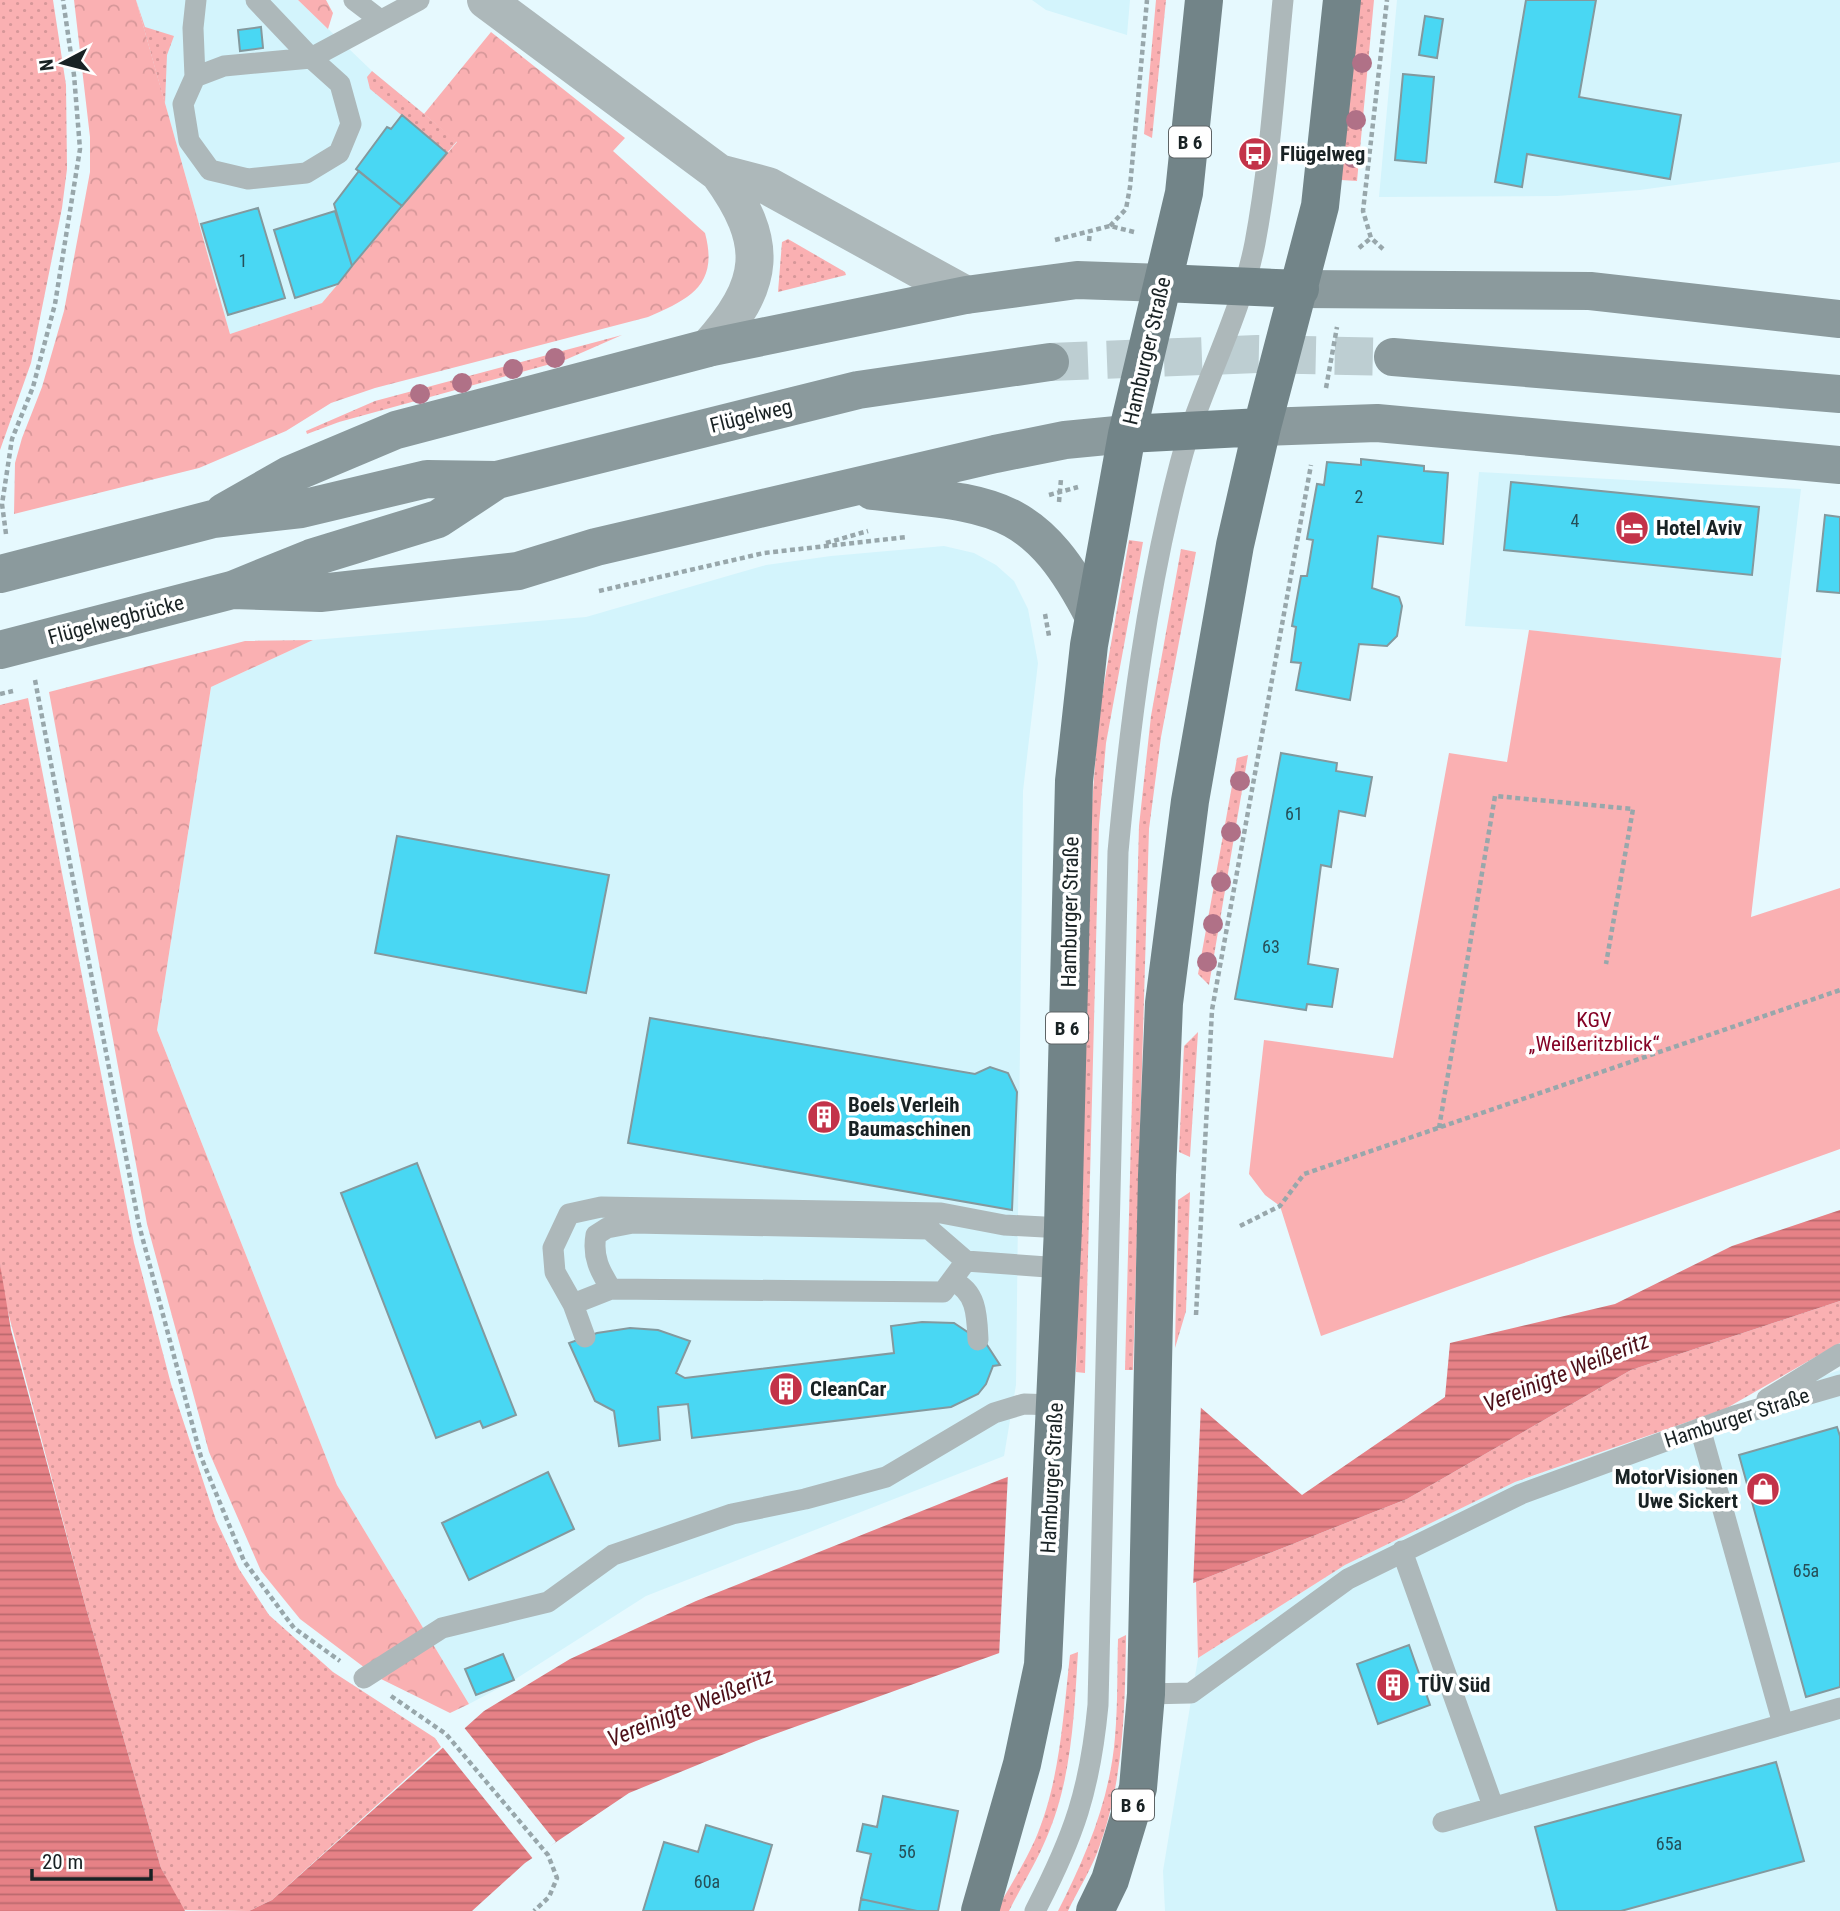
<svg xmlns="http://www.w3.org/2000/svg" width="1840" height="1911" viewBox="0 0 1840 1911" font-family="'Roboto Condensed',sans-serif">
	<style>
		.built { fill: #d3f4fc }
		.grass { fill: url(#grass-dots) }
		.forest { fill: url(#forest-crowns) }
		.garden { fill: #fab0b2 }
		.water { fill: url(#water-rules) }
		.pier { fill: #e6f9fe }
		.building { fill: #49d7f3; stroke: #83999e; stroke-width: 2 }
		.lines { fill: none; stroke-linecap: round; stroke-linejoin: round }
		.secondary-tunnel { stroke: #bdced2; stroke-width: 38; stroke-dasharray: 38 19; stroke-linecap: butt }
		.path { stroke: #98a7ab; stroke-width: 4.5; stroke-dasharray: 5 3.5; stroke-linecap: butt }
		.service { stroke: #adb8ba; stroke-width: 21 }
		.minor { stroke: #adb8ba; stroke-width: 38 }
		.secondary { stroke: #8b9a9d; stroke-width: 38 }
		.primary { stroke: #728488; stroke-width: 38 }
		.tree { fill: #b07187 }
		.labels { text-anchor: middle; stroke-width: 7; stroke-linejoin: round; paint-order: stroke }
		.number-label { font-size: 18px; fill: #254f58 }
		.shield { fill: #fff; stroke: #5e6466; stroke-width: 2 }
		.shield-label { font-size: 19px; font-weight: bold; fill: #192224 }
		.poi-label { font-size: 21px; font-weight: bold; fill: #192224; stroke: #fff; text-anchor: start }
		.street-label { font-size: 21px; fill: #192224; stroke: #fff }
		.park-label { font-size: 21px; fill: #840225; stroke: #fff }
		.water-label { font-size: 23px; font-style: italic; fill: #4f1019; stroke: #fff }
	</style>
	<defs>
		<pattern id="grass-dots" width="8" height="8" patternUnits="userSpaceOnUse" patternTransform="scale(1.75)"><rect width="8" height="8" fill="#fab0b2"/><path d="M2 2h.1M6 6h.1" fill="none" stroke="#d69799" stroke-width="1.8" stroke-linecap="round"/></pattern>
		<pattern id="forest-crowns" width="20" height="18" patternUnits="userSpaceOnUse" patternTransform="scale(1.75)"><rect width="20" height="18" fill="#fab0b2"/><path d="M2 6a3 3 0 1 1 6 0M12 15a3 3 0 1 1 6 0" fill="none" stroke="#d69799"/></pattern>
		<pattern id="water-rules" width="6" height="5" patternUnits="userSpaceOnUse" patternTransform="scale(1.75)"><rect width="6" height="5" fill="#e68186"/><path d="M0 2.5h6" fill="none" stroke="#ba696d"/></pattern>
	</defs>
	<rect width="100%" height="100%" fill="#e6f9fe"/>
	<path class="built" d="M136,0H298L372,71L457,141L322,303L230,334Z
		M1032,0H1130L1127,35L1046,10Z
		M1397,0H1840V162L1640,190L1557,196L1379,197Z
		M1479,472L1801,489L1781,658L1529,630L1465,626Z
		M944,546L974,553L996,565L1014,581L1028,609L1038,663L1023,791L1016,1385L1004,1456L646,1596L514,1680L469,1704L337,1485L157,1030L211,687L313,640L586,617L766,565L831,556Z
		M1840,1370V1911H1165L1163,1871L1198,1658L1345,1565L1515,1482Z"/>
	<path class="grass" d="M0,0H53L66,85L67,169L62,208L31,363L0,450Z
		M136,0L145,27L174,36L167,55L165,104Z
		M1156,0H1166L1152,138L1144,134Z
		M1360,0H1374L1357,181L1341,180Z
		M372,71L457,141L447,153L370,89L367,77Z
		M788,239L845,272L846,275L778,292L782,242Z
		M622,335L565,360L339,422L307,434L306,431L375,401Z
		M1129,540L1143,542L1106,743L1099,825L1085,1373L1076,1372L1092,805L1099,713Z
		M1181,549L1196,552L1161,737L1149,829L1133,1370H1125L1139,826L1151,716Z
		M28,698L134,1243L171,1384L216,1520L239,1569L269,1615L333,1672L435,1738L441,1747L272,1900L249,1911L183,1910L161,1868L86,1608L4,1297L0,1264V705Z
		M1248,755L1209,985L1198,974L1237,758Z
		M1198,1032L1190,1157L1179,1152L1184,1046Z
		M1190,1192L1186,1311L1175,1348L1178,1200Z
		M1840,1301V1343L1725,1409L1515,1482L1345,1565L1198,1658L1196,1582L1407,1499L1631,1370Z
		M1126,1635C1125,1709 1124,1783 1097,1853C1089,1873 1077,1892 1068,1911H1058C1086,1856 1110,1800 1115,1737C1118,1704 1117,1671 1118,1639Z
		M1078,1652C1074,1715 1072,1780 1046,1839C1036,1863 1021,1887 1009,1911H996C1009,1888 1024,1864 1035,1840C1060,1782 1063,1717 1070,1655Z"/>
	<path class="forest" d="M74,0H136L230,334L322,303L457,142L424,114L491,32L625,138L613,151L705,233C719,285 690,299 648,317L375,388L331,403L286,431L199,468L14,514L15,463L22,438L42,387L64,311L90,172V137Z
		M298,0H326L333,13L328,29Z
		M313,640L211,687L157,1030L337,1485L469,1704L450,1713L377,1677L300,1619L261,1571L209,1452L147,1224L49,692L245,641Z"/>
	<path class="garden" d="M1529,630L1781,658L1751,917L1840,888V1149L1321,1336L1280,1206L1265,1195L1249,1174L1264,1040L1393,1058L1449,753L1507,762Z"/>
	<path class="water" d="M1840,1210V1301L1631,1370L1407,1499L1196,1582L756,1741L629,1793L525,1863L472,1911H249L272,1900L484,1711L570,1659L696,1601L1002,1479L1200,1407L1302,1495L1445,1397L1450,1343L1615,1304L1732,1246Z
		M0,1264L11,1330L86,1608L161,1868L185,1911H0Z"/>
	<path class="pier" d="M1201,1404L1193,1587L999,1657L1008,1473Z
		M462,1725L556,1842L534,1860L440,1744Z"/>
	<path class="building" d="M1526,0H1596L1579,97L1681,115L1670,179L1527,154L1522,187L1495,182Z
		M1425,16L1443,19L1437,58L1419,55Z
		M261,27L263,48L240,51L238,30Z
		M1403,74L1434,77L1426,163L1395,160Z
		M402,115L447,153L402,206L356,169L387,127L391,129Z
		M359,171L402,206L352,266L334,204Z
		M258,208L285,298L228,315L201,224Z
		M335,211L352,266L338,284L295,298L274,230Z
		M1361,459L1424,466V471L1448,473L1443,544L1378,536L1372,588L1399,597L1402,606L1397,636L1387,646L1359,644L1350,700L1296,690L1301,663L1291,662L1296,627L1292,626L1301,576H1307L1313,540L1307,539L1317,484L1324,485L1327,462L1361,465Z
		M1511,482L1759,507L1752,575L1504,550Z
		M1825,515L1840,517V593L1817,591Z
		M1281,753L1337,763L1336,771L1372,777L1365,816L1339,811L1331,867L1321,865L1308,964L1338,969L1332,1007L1307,1004L1306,1010L1235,999Z
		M397,836L609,875L586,993L375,953Z
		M650,1018L975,1074L990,1067L1008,1073L1017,1092L1012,1210L628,1143Z
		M417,1163L516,1415L483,1428L480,1421L436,1438L341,1193Z
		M922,1322L954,1323L987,1345L1000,1365L993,1366L986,1384L978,1394L951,1407L692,1438L688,1404L658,1407L660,1440L619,1446L614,1411L595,1401L569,1343L597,1333L630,1328L658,1330L690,1341L676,1373L685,1378L894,1353L891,1326Z
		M1837,1427L1840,1436V1687L1806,1697L1739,1455Z
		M548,1472L574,1529L469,1580L442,1523Z
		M1409,1645L1430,1705L1378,1724L1357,1664Z
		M503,1654L514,1680L476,1695L465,1669Z
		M1776,1762L1804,1861L1621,1911H1557L1535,1827Z
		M883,1796L958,1811L938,1911H917L861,1899L871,1854L857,1851L863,1824L877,1827Z
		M706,1825L772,1845L753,1911H643L664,1842L698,1852Z
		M861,1899L917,1911H859Z"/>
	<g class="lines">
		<path class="secondary-tunnel" d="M1050,362L1257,354L1393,357"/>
		<path class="path" d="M1110,226L1126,209L1130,187L1147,0
			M1055,240L1110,226L1134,232
			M1089,241L1090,232
			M1359,248L1371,238
			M1383,249L1371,238L1363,211L1387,0
			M1326,388L1337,327
			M1049,495L1078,487
			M1059,502L1061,479
			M6,534L2,504L12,439L33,387L55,304L80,149L74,75L63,0
			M826,543L868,531
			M599,591L764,553L907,537
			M1045,614L1049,636
			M35,680L139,1225L201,1457L244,1561L294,1628L340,1661
			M0,694L13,691
			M1439,1128L1495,796L1633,809L1606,964
			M1240,1226L1280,1206L1304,1174L1840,990
			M1196,1315L1212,1010L1311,465
			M391,1696L446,1734L548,1855L557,1878L549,1897L534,1911"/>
		<path class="service" d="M256,0L311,58L419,0
			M354,0L379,19
			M195,77L224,66L311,58L340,84L351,124L339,153L306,173L248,179L210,170L189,141L183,104L195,77L193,28L196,0
			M952,1281C977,1291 977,1316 978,1340
			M611,1289C600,1271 592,1257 596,1235L607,1228L633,1223L929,1229L966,1261L1061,1268
			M573,1304L611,1289L943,1292L966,1261
			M585,1337L573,1304L555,1272L553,1248L569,1214L601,1207L941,1213L1004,1225L1063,1228
			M1767,1399L1840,1354
			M1700,1428L1783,1724
			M1402,1551L1493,1806
			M364,1678L442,1628L548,1602L613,1555L732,1514L805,1499L886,1477L994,1413L1024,1404L1056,1405
			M1146,1694L1191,1693L1348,1579L1521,1494L1734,1416L1840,1385
			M1443,1822L1840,1708
			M1035,1911C1074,1836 1090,1790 1098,1705L1118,852C1130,722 1147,590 1180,464C1200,388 1240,320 1255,243C1270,163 1275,80 1283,0"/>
		<path class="minor" d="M486,0L719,173C770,243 766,284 708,348
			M719,173L768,186L966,295"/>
		<path class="secondary" d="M1300,289L1590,291L1840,319
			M1393,357L1840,394
			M1262,427L1377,423L1840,465
			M872,491C992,505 1034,500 1094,617
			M224,512L289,475L396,430L708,348L966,295L1077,280L1163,283
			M0,574L213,519L301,509L427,479L497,480L858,390L1050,362
			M232,590L320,593L518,571L596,547L995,454L1065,440L1127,434
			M0,650L232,590L311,558L438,519L497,480"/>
		<path class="primary" d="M1163,283L1300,289
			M1127,434L1262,427
			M980,1911L1022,1764L1043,1665L1063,1228L1074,781L1089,645L1127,434L1184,193L1204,0
			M1095,1911L1110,1880L1138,1788L1146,1694L1157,1175L1164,1003L1190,801L1235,545L1262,427L1320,206L1342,0"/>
	</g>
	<g class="tree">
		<circle cx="1362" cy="63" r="10"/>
		<circle cx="1356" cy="120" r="10"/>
		<circle cx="1353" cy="158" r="10"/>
		<circle cx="555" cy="358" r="10"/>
		<circle cx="513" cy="369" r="10"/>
		<circle cx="462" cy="383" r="10"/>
		<circle cx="420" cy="394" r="10"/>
		<circle cx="1240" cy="781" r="10"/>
		<circle cx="1231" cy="832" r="10"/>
		<circle cx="1221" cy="882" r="10"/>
		<circle cx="1213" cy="924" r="10"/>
		<circle cx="1207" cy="962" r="10"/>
	</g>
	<defs>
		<g id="bus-disc" transform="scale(1.75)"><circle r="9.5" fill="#c33349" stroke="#fff"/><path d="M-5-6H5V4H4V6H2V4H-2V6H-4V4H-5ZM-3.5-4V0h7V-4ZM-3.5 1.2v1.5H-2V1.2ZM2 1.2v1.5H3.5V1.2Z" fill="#fff"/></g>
		<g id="hotel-disc" transform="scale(1.75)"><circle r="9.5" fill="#c33349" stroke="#fff"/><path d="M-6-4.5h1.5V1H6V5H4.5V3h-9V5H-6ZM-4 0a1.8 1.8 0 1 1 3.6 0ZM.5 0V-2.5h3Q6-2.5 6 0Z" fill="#fff"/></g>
		<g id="building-disc" transform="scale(1.75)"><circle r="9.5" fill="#c33349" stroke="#fff"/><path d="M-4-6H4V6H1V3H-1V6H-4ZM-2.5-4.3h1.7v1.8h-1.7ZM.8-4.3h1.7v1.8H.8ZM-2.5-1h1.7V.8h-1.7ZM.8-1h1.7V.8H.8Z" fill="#fff"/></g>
		<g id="shop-disc" transform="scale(1.75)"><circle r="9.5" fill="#c33349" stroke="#fff"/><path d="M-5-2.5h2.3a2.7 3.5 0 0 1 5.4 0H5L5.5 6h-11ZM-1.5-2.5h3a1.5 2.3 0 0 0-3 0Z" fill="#fff"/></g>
	</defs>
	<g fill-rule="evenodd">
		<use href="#bus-disc" x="1255" y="154"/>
		<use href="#hotel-disc" x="1632" y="528"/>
		<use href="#building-disc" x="824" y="1117"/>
		<use href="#building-disc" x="786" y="1389"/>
		<use href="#shop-disc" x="1763" y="1489"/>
		<use href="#building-disc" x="1393" y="1685"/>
	</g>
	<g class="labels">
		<g class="number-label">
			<text x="243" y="267">1</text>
			<text x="1359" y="503">2</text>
			<text x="1575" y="527">4</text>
			<text x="1294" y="820">61</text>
			<text x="1271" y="953">63</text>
			<text x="1806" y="1577">65a</text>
			<text x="1669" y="1850">65a</text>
			<text x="907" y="1858">56</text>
			<text x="707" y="1888">60a</text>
		</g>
		<g class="shield">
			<rect x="1169" y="126.5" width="42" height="31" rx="5"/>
			<rect x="1046" y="1012.5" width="42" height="31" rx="5"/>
			<rect x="1112" y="1789.5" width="42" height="31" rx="5"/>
		</g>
		<g class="shield-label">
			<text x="1190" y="149">B 6</text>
			<text x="1067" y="1035">B 6</text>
			<text x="1133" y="1812">B 6</text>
		</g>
		<g class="poi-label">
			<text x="1280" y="161">Flügelweg</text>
			<text x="1656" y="535">Hotel Aviv</text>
			<text x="848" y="1112">Boels Verleih<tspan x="848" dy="24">Baumaschinen</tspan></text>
			<text x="810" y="1396">CleanCar</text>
			<text x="1738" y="1484" text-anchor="end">MotorVisionen<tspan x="1738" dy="24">Uwe Sickert</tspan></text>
			<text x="1418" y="1692">TÜV Süd</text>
		</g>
		<g class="street-label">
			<text transform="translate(1147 351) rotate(-77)" y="7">Hamburger Straße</text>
			<text transform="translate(751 416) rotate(-14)" y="7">Flügelweg</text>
			<text transform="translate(116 620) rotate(-15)" y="7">Flügelwegbrücke</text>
			<text transform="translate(1070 912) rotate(-89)" y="7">Hamburger Straße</text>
			<text transform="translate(1737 1418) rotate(-18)" y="7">Hamburger Straße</text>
			<text transform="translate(1052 1478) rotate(-87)" y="7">Hamburger Straße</text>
		</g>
		<g class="park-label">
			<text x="1594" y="1027">KGV<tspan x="1594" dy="24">„Weißeritzblick“</tspan></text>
		</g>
		<g class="water-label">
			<text transform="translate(1566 1372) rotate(-22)" y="8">Vereinigte Weißeritz</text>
			<text transform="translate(690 1707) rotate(-22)" y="8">Vereinigte Weißeritz</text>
		</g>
	</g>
	<g transform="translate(63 63) rotate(263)" stroke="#ffffff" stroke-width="5" paint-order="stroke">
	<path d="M0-5L12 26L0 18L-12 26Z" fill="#192224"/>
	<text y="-10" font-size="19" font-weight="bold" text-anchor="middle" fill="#192224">N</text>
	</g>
	<path d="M32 1869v10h119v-10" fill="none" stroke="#192224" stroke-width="3.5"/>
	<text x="42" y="1869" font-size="21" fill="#192224" stroke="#ffffff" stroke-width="5" paint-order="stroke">20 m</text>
</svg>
